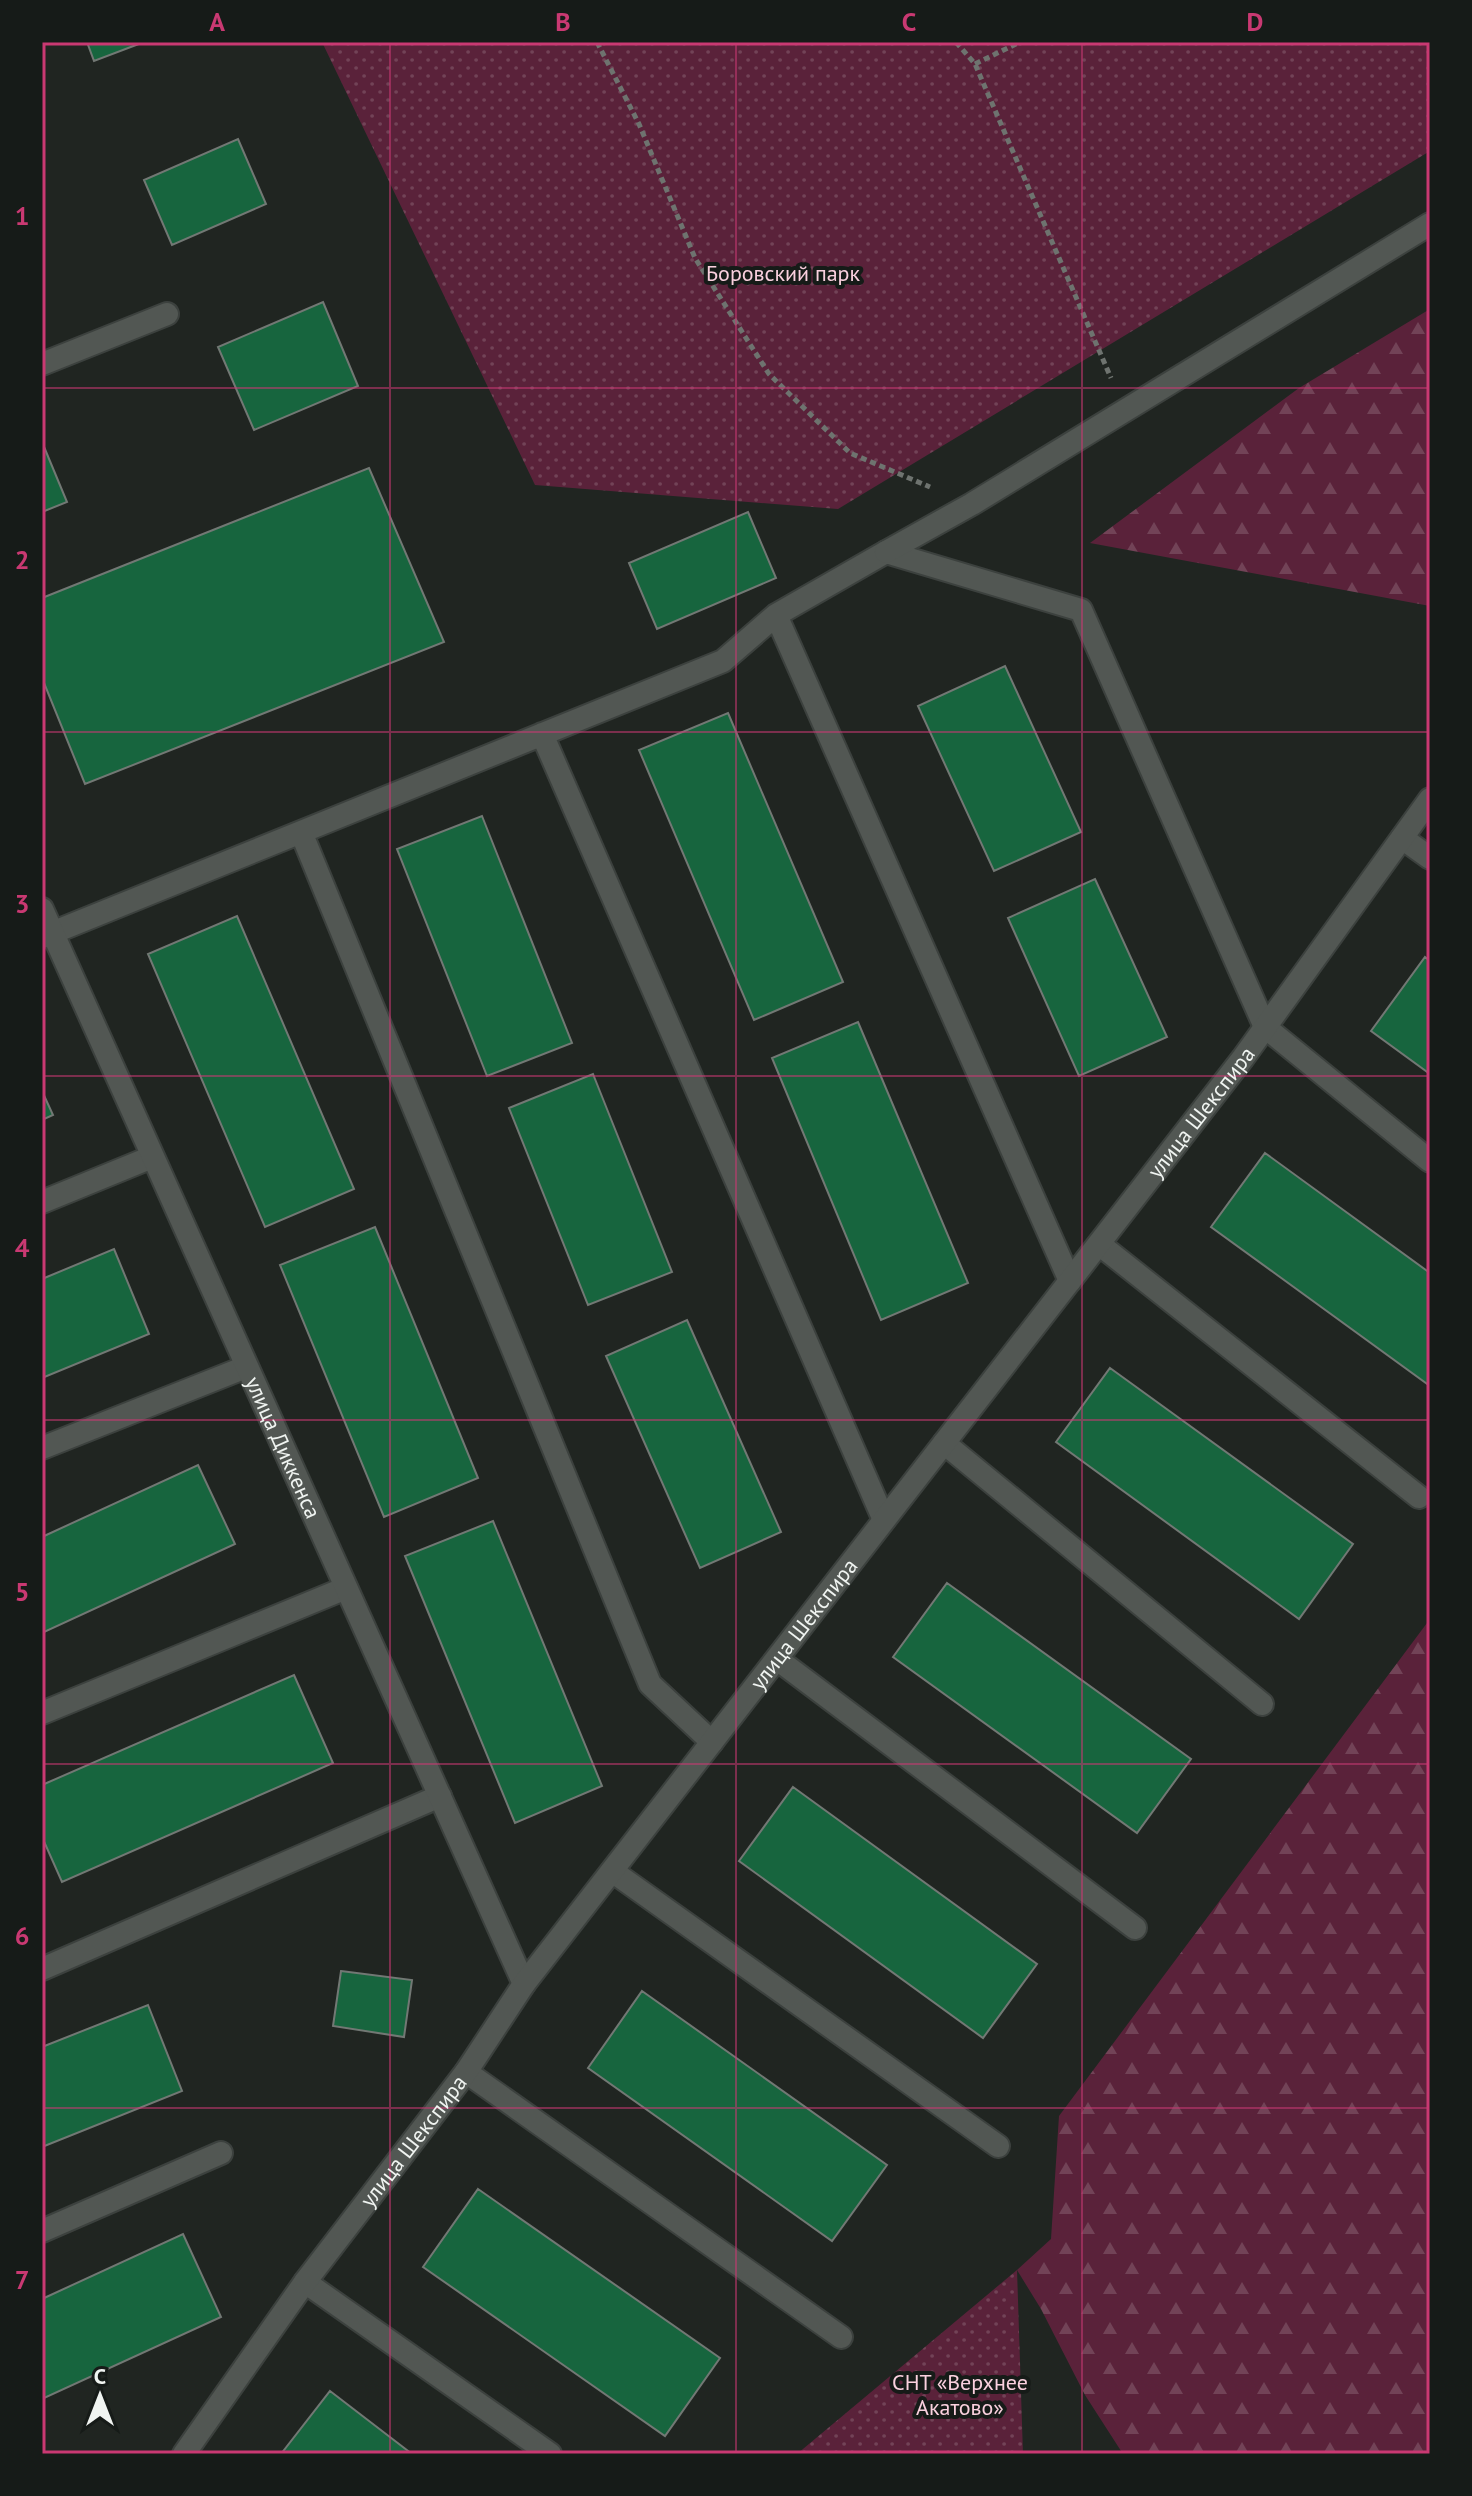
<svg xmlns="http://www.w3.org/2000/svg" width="1472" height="2496" viewBox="0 0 1472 2496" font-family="'PT Sans',sans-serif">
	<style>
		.forest { fill: url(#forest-firs) }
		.park { fill: url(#park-dots) }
		.building { fill: #17653e; stroke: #727874; stroke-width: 2 }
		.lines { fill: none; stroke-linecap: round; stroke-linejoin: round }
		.service-casing { stroke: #3c413e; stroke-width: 26 }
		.minor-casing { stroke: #3c413e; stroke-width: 26 }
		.path { stroke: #6e736f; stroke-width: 5; stroke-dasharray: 6 4; stroke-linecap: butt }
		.service { stroke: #525753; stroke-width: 22 }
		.minor { stroke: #525753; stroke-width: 22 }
		.grid { fill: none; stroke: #c93972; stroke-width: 2; stroke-opacity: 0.55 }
		.labels { text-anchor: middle; stroke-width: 8; stroke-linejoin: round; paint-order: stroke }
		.park-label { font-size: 22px; fill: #fad0de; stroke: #161b18 }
		.street-label { font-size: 22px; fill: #f0f4f1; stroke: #161b18 }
		.neatline { fill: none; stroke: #c93972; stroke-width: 3 }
		.grid-label { font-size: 26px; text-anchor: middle; font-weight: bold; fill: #c93972 }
	</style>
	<defs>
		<pattern id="forest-firs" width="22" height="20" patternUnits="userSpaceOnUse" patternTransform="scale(2)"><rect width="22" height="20" fill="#5a223a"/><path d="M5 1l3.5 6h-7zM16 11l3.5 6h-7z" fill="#724357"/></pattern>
		<pattern id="park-dots" width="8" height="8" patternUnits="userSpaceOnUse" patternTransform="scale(2)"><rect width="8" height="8" fill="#5a223a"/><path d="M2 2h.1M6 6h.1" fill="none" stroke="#724357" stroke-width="1.8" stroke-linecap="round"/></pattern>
	</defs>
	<rect width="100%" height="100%" fill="#202521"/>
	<path class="forest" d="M1430,309V606L1090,543L1299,388Z
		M1430,1619V2454H1123L1085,2395L1041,2309L1017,2270L1051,2239L1059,2116Z"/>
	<path class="park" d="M322,42H1430V151L838,509L535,485Z
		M1017,2270L1023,2454H797Z"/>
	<path class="building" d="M87,42H144L94,61Z
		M238,139L266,204L172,245L144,180Z
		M323,302L358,386L254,430L218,347Z
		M42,442L67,502L42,512Z
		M369,468L444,642L85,784L42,678V598Z
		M748,512L776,578L657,629L629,563Z
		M1005,666L1081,832L994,871L918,706Z
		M728,713L843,982L754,1020L639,750Z
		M482,816L572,1043L487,1076L397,849Z
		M1095,879L1167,1037L1079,1076L1008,918Z
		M237,916L354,1189L265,1227L148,954Z
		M1425,957L1430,961V1074L1371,1031Z
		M858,1022L968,1283L881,1320L772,1058Z
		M593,1074L672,1272L588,1305L509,1108Z
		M42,1091L53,1115L42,1120Z
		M1265,1153L1430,1273V1386L1211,1227Z
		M375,1227L478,1478L384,1517L280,1265Z
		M114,1249L149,1334L42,1378V1279Z
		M687,1320L781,1532L700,1568L606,1356Z
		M1110,1368L1353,1544L1299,1619L1056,1442Z
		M198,1465L235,1544L42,1633V1537Z
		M493,1521L602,1786L515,1823L405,1556Z
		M947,1583L1191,1759L1137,1833L893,1657Z
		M294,1675L333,1763L62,1882L42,1837V1785Z
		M793,1787L1037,1964L983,2038L739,1861Z
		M341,1971L412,1980L404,2037L333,2026Z
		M642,1991L887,2165L832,2241L588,2068Z
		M148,2005L182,2091L42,2147V2047Z
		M478,2189L720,2358L665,2436L423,2267Z
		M183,2234L221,2317L42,2399V2299Z
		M330,2391L412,2454H281Z"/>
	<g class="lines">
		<g class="service-casing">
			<path id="service" d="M42,364L167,314
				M776,615L1070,1281
				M542,734L884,1520
				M301,832L650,1684L712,1742
				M1402,838L1430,858
				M42,937L723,661L776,615L886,552L1081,610L1265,1027L1430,1161
				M42,1202L152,1157
				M1099,1244L1419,1497
				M944,1443L1262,1704
				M42,1448L246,1367
				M777,1659L1135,1928
				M42,1713L346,1588
				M612,1871L998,2146
				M42,1969L440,1796
				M466,2072L841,2337
				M42,2231L221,2153
				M305,2282L550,2454"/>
		</g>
		<g class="minor-casing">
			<g id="minor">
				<path d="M886,552L972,504L1430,224"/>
				<path id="s1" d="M42,909L524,1984"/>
				<path id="s2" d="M184,2454L305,2282L466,2072L524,1984L1243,1058L1430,799"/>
			</g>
		</g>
		<path class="path" d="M597,42L639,124L695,258L769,374L850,453L930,487
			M956,42L975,64L1111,378
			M975,64L1020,42"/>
		<use href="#service" class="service"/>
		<use href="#minor" class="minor"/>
	</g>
	<path class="grid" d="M390,42V2454M736,42V2454M1082,42V2454M42,388H1430M42,732H1430M42,1076H1430M42,1420H1430M42,1764H1430M42,2108H1430"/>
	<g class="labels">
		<g class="park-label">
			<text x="783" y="281">Боровский парк</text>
			<text x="960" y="2390">СНТ «Верхнее<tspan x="960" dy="25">Акатово»</tspan></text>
		</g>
		<g class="street-label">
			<text dy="8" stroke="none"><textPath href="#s2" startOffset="1684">улица Шекспира</textPath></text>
			<text dy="8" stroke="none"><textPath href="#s1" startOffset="590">улица Диккенса</textPath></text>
			<text dy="8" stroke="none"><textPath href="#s2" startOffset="1036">улица Шекспира</textPath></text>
			<text dy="8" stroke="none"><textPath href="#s2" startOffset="388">улица Шекспира</textPath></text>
		</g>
	</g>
	<rect width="1472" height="2496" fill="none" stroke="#161b18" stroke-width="88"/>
	<g transform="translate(100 2396)" stroke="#161b18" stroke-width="6" paint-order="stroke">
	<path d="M0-6L14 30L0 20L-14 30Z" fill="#f0f4f1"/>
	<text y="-12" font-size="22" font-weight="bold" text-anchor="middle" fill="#f0f4f1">С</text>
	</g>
	<rect x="44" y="44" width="1384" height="2408" class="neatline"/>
	<g class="grid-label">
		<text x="217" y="31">A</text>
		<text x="563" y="31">B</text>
		<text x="909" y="31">C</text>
		<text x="1255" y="31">D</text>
		<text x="22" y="225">1</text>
		<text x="22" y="569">2</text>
		<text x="22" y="913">3</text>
		<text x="22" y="1257">4</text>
		<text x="22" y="1601">5</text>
		<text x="22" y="1945">6</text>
		<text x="22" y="2289">7</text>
	</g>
</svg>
